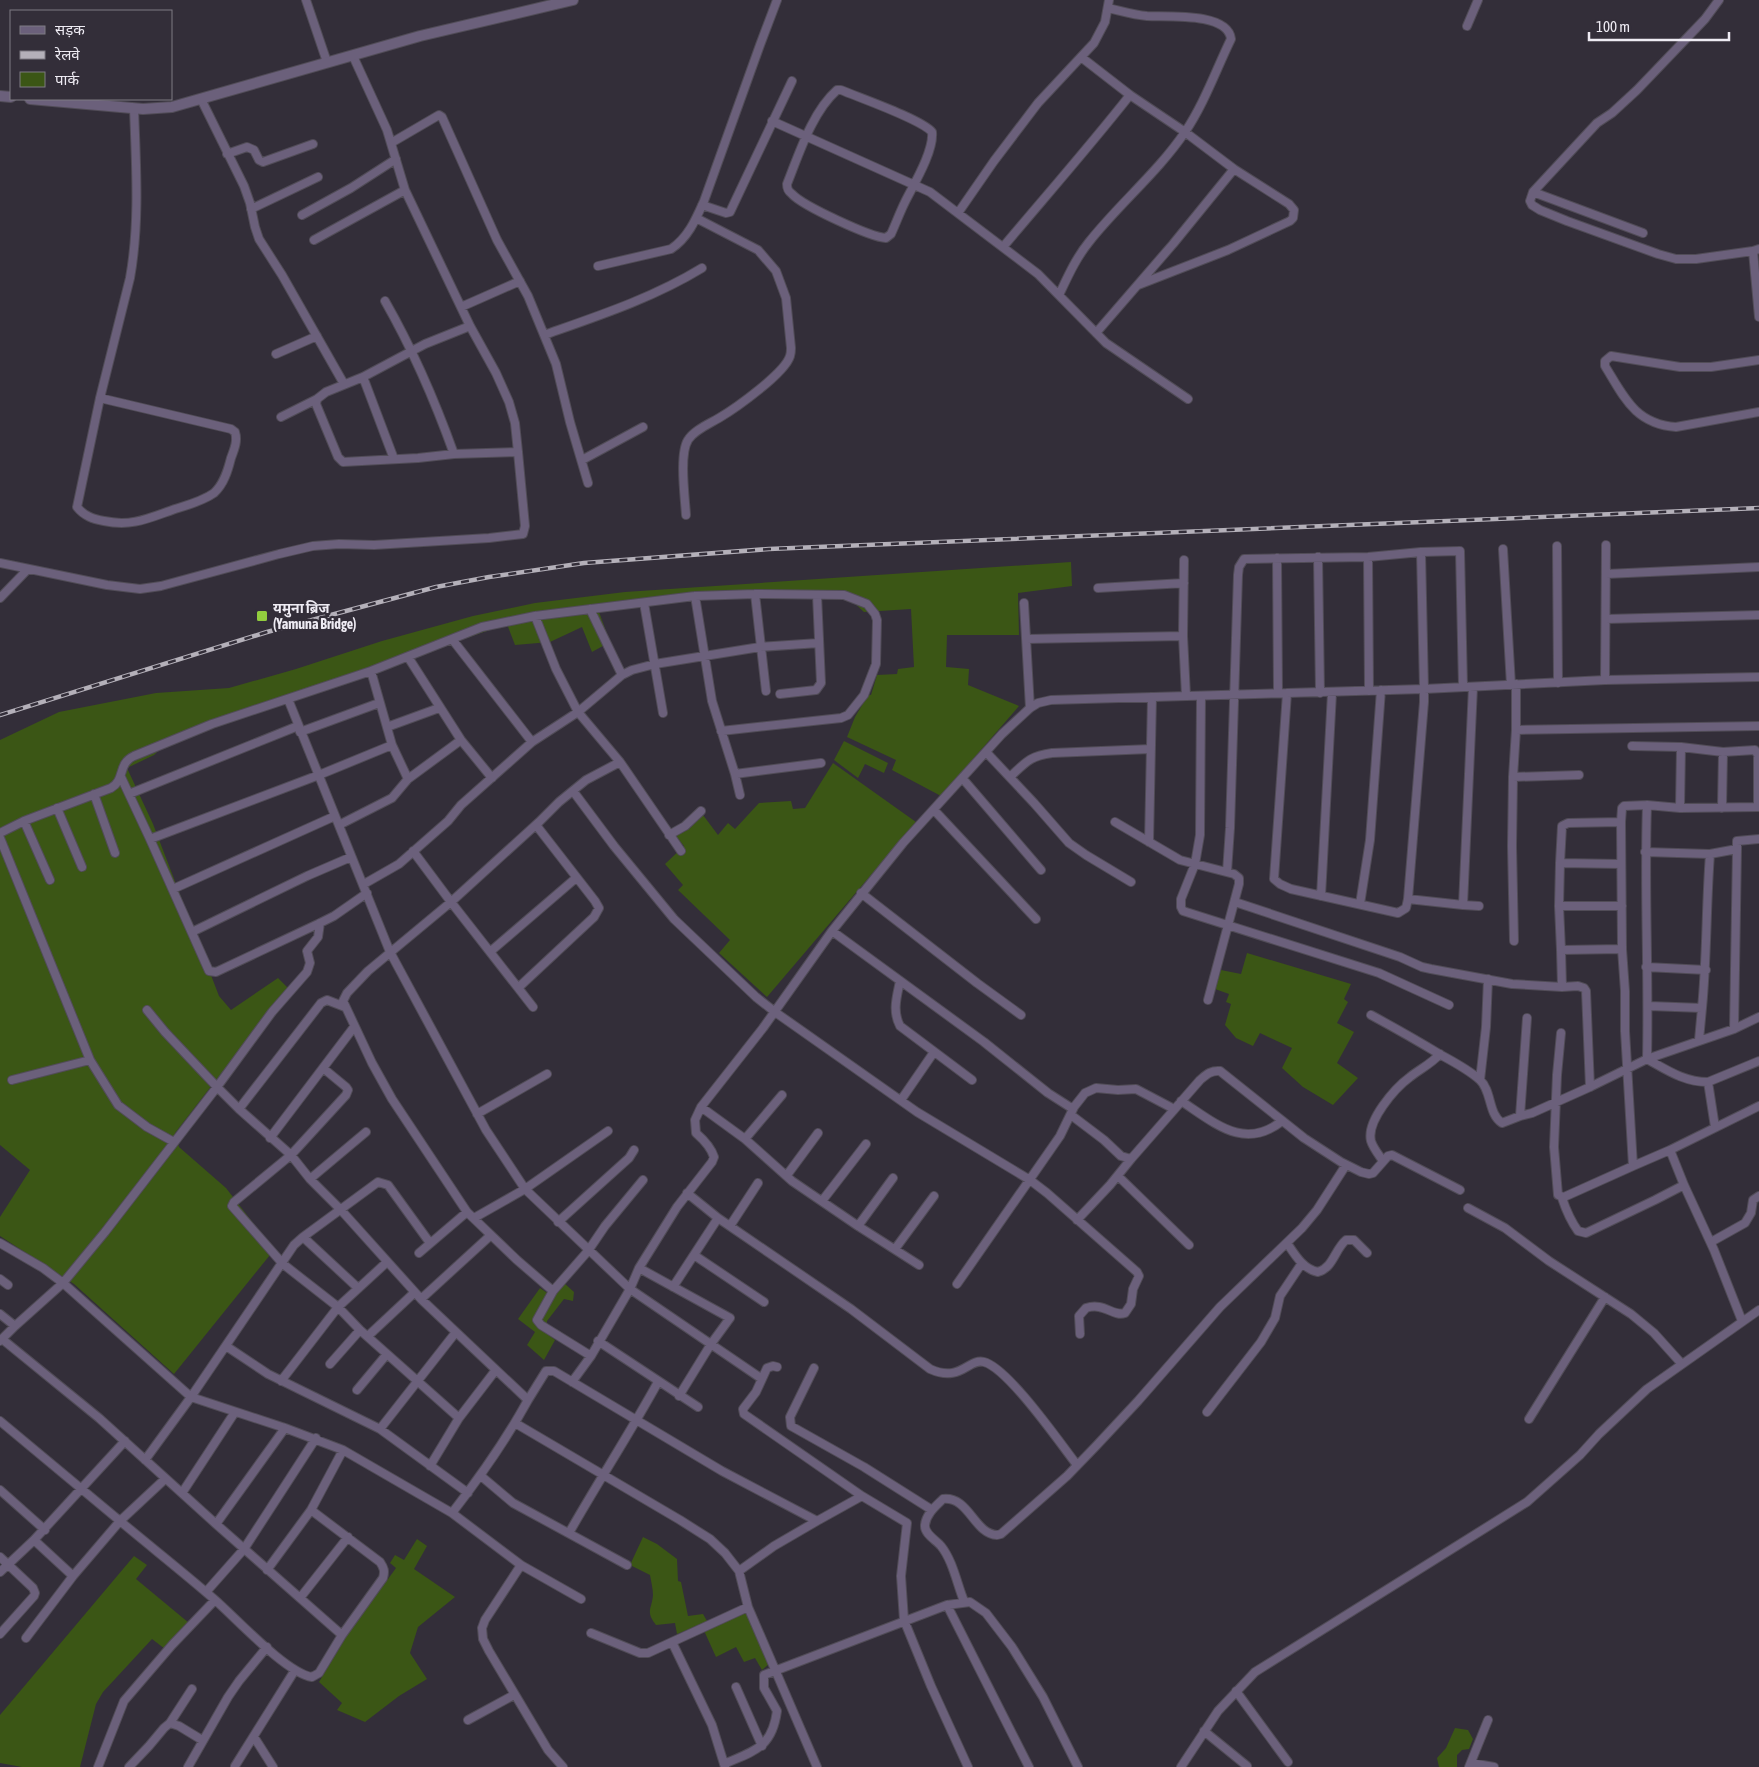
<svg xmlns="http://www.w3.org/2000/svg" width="1759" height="1767" viewBox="0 0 1759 1767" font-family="'Asap Condensed','Noto Sans Devanagari',sans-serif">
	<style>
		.green { fill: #3b5615 }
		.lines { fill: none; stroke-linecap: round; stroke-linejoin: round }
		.minor-casing { stroke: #514c57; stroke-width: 10 }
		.tertiary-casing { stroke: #514c57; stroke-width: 12 }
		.minor { stroke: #6b607b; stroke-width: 8 }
		.tertiary { stroke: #6b607b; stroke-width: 10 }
		.rail-casing { stroke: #b4b0b9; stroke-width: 4.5 }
		.rail { stroke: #332e39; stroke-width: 2.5; stroke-dasharray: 8; stroke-linecap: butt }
		.poi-dot { fill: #92cd3e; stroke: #332e39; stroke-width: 2 }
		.labels { text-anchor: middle; stroke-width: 4.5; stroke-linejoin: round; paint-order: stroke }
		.poi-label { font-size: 14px; font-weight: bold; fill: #eeebf3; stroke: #332e39; text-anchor: start }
	</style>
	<rect width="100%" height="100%" fill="#332e39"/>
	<path class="green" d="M1071,562L1072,586L1018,593L1019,635H947L946,667L969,669L968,685L1019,706L941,796L892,770L896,760L847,737L855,717L868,695H871L877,675L897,674L898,669L914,667L911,609L864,612L851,600L838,597H760L691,599L599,612L610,642L592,652L582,627L550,642L515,645L507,624L213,726L160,749L154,755L127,768L153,824L219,996L231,1010L278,978L290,990L270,1010L175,1133L179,1147L226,1188L274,1250L174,1374L74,1284L0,1236V1217L30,1170L0,1145V740L59,712L156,693L229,688L296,669L382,641L473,616L535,603L625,592Z
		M844,741L888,763L884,773L865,764L858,778L834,760Z
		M833,763L916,822L767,997L719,953L730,940L678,890L683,885L665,864L684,846L676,836L689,829L703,815L718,835L728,823L735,829L759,803L791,801L793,809L805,808Z
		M1247,953L1351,984L1344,999L1348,1002L1337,1023L1354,1032L1337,1063L1358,1078L1333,1105L1303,1087L1282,1068L1292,1048L1260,1033L1253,1046L1236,1038L1225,1025L1231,1004L1226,1002L1229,994L1215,989L1221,970L1241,974Z
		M564,1283L574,1292L573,1301L564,1299L547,1321L546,1333L555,1340L544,1360L527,1345L535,1332L518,1319L540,1288L553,1297Z
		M643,1537L657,1544L677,1559L678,1581L681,1582L688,1616L703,1614L711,1628L746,1611L769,1664L762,1670L755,1658L744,1662L736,1647L716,1657L701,1624L677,1634L675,1623L656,1625C645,1611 652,1609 653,1595C653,1589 651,1581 650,1575L630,1565Z
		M417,1539L427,1546L414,1569L455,1597L418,1627L410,1653L427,1679L399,1696L365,1722L337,1710L342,1703L319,1682L346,1637L396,1568L390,1563L395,1555L404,1560Z
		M134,1556L147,1565L136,1579L189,1623L165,1649L152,1639L103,1692L96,1704L80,1767H22L0,1763V1715Z
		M1455,1728L1468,1730L1473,1739L1469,1749L1462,1750L1457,1755V1767H1439L1437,1758L1446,1748Z"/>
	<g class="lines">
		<g class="minor-casing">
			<path id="minor" d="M306,0L327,62
				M1719,0L1705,19L1637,90L1612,113L1597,123L1533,192L1530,201L1532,205L1540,210L1567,221L1658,254L1676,259H1696L1753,251
				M1467,26L1478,0
				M1081,57L1130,95L1185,132L1234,169L1289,204L1294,210L1293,218L1290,221L1228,250L1138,285
				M837,90H841C860,98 921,119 932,132C934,151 914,184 905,202C900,212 896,223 891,234L886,238C870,237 803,206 792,194C788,191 787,189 787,184C799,154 812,112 837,90Z
				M201,99L244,186L250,203L255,227L259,239L282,275L344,384
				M772,121L930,192L1038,274L1106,343L1188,399
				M391,143L439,115L442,117L497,240L528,296L556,364L570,422L588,483
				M227,154L247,147L254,150L259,160L263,162L313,144
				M1533,192L1643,233
				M702,205L726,213L730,212L792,81
				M251,209L318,177
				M958,213L994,161L1038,103L1094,43L1105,22L1109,0
				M302,215L351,188L396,159
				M314,240L405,190
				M1003,247C1045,197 1089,147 1130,95
				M1759,249L1753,251L1759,317
				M598,266L671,249C688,238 696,219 704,201L760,45L777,0
				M1059,295C1068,276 1076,258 1089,242C1119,204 1158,172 1185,132C1204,104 1216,70 1231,39C1228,12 1167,17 1147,16C1134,15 1121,11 1108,8
				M385,301C413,350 435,401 454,454
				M461,307L520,281
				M470,326L425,344L363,377L326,392L317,399L316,404L338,457L343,462L418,458L454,454L518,452
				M1096,333L1173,244L1234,169
				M544,335C598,316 653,298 702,268
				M276,354L317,336
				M1759,360L1711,367H1680L1611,356L1605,361V366C1624,397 1635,424 1676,427L1759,412
				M363,377L394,459
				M100,398L231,429L235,432C238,441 234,450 231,458C228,470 224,484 214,493C203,501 188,505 175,509C149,518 132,527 104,521C93,519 84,516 77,507L100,398L130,278C140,222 136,165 134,108
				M281,417L317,399
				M582,460L643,427
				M686,515C685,498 679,454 688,440C694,430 709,424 719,418C736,408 785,373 790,356C791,353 791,351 791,348L786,298L776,271L758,250L696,218
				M1557,546L1558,683
				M1503,549L1511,685
				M1318,557L1320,693
				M1368,557L1369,691
				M1277,558L1278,693
				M1184,560L1183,636L1186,696
				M0,563L107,585L140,589L161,586L279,554L313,546L339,544L374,545L489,538L523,534L525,526L518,452L515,423L509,402L496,373L470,326L405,190L387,130L353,56
				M1606,574L1759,567
				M1098,588L1184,583
				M755,594L766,691
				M695,596L712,701L735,774L740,795
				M0,598L28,569
				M644,603L663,713
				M1024,603L1030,708
				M590,609L622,675
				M535,616L556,669L578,712L620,762L681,851
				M1606,619L1759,615
				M452,639L532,742
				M1026,639L1183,636
				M408,657L461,740L492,778
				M1605,680L1606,545
				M1516,684V730L1759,726
				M1287,693L1274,879L1280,884L1291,889L1398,913L1406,908L1408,899L1424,702V689L1605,680L1759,677
				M780,694L816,690L821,683L817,595
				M1201,696L1200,835L1195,864L1181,899V907L1183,911L1379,973L1449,1005
				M288,699L390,952L486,1130L525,1189L630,1289L762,1379
				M387,727L439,708
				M1516,730L1513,777L1579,775
				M300,732L379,703
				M1632,746L1681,747L1723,752L1755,750L1758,755V807
				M986,752L1034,803L1069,843L1086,855L1131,882
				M735,774L821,763
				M121,777L150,839L209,971L216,972L320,923L334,916L367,893
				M1010,777C1026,762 1030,756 1052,753L1151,749
				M1513,777L1512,846L1514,941
				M408,779L461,740
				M963,779L1041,870
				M573,791L614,846L674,919L756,997L775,1012L917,1112L1030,1180L1047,1193L1137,1272L1139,1276L1133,1289L1131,1304L1125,1313C1113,1317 1104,1302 1086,1308L1079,1316L1080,1334
				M94,794L115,853
				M129,794L298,726
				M1759,807L1680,808L1647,805C1644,890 1649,974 1647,1059C1667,1070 1684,1082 1708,1082L1759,1061
				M57,808L82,867
				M1680,808L1681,747
				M1722,808L1723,752
				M934,810L1036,919
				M24,821L50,880
				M1115,822L1180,860L1234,874L1239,878V884L1208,1000
				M339,825L392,798L408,779L392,745L371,671
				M0,833L24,821L111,788C126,779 117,764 134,756L212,724L371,671L482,627L535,616L695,596L755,594L844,595L867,604L875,614L877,620L876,664L864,695L848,715L841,718L721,731
				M669,835L685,826L701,811
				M0,838L90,1060L118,1105L147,1127L174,1142
				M150,839L319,775L392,745
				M1149,842L1152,697
				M413,851L451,902L533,1007
				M1645,852L1710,854C1706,906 1707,957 1702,1008L1649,1006
				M1710,854L1737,849V841L1759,839
				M1560,863L1559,906L1561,950
				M1621,864L1560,863L1562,826L1568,823L1621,822L1622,808L1624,806L1647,805
				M1227,872L1230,828L1238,575L1239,567L1244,559L1368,557L1421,552L1460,551L1463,687
				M364,884L399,864L448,821L461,805L532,742L578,712L622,675L632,670L655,664L760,647L819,643
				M173,889L335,816
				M861,893L977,983L1021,1015
				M1321,896L1332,693
				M1408,899L1463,905L1473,687
				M1235,902L1400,957L1422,967L1431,969L1512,984L1562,987L1561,950L1622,949L1621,822
				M1360,904L1370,840L1381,690
				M1463,905L1479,906
				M1559,906H1622
				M832,931L984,1042L1048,1093L1073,1109
				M192,932L307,876L351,857
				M1622,949L1625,991V1031L1633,1166L1670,1150L1684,1185L1714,1250L1742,1321
				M491,951L576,878
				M1646,967L1706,970
				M900,981C897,996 892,1011 900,1026L972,1080
				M519,987L594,917L599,908L595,901L536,825
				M1562,987L1578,986L1584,988L1586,991L1590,1087
				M147,1010L165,1032L217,1087L239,1109L291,1155L310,1179L341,1210L421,1299L528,1400L546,1371H554L722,1471L817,1521L862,1496L907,1523L901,1576L904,1620L931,1686L968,1767
				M1371,1015C1395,1028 1418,1041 1441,1055C1454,1062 1469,1070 1480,1080C1492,1091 1488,1114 1502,1123L1520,1116L1532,1113L1590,1087L1647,1059L1734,1029L1759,1017
				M1734,1029L1737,849
				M1561,1033L1557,1075L1554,1147L1558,1195L1564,1197L1633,1166
				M1699,1040L1702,1008
				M323,1068L346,1087L348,1090L346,1095L291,1155L234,1202L232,1206L283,1264L338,1307L360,1330L459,1418
				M12,1080L90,1060
				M1480,1080L1486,1027L1488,979
				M1708,1082L1715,1127
				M901,1100L934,1052
				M1181,1101C1215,1123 1244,1151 1282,1121
				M701,1107L745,1139L792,1181L858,1226L919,1265
				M239,1109L321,1003L327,1000L345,1007
				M477,1114L547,1074
				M1071,1115L1104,1140L1121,1156L1131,1159L1200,1080C1206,1075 1211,1070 1220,1071L1304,1138L1341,1162L1361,1172L1369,1174L1373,1173L1388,1156L1392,1155L1460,1190
				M1520,1116L1527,1018
				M270,1138L354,1027
				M745,1139L782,1095
				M1670,1150L1759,1106
				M1383,1161C1379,1155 1373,1148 1371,1141C1366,1121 1395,1088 1410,1077C1420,1069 1431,1064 1440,1054
				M787,1175L818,1133
				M1118,1176L1189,1245
				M310,1179L366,1132
				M687,1193L718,1218L851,1309L930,1369C961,1383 968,1358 984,1362C1008,1368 1060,1443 1077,1465
				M1562,1198C1566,1210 1570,1220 1578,1231L1586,1233L1655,1200L1684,1185
				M822,1201L866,1144
				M1468,1208L1505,1228L1549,1261L1631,1314L1654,1333L1681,1363
				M474,1218L525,1189L608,1131
				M1077,1220L1110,1185L1131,1159
				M558,1222L629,1158L634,1150
				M730,1226L758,1183
				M858,1226L893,1178
				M303,1237L358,1288
				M1711,1242L1745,1223L1751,1213L1753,1200L1759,1196
				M0,1243L43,1268L63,1283L191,1397L285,1428L343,1450L452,1513L521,1565L581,1599
				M1287,1243C1295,1255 1303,1269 1318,1272C1333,1268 1335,1249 1346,1240H1354L1367,1253
				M895,1249L934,1196
				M419,1253L467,1212
				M694,1255L764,1302
				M639,1268L730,1318L711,1344L679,1396
				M0,1279L8,1285
				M957,1284L1060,1136L1074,1107L1085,1093L1096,1088L1118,1090L1136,1089L1174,1109
				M673,1287L718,1218
				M553,1291L517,1260L467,1212L392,1099L372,1063L343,1001L347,993L368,971L451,902L539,822L559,802L586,780L620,762
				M421,1299L491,1235
				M0,1314L15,1326
				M368,1336L414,1293
				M2,1339L99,1418L216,1524L342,1635
				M0,1341L15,1326L63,1283L105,1232L217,1087L272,1012L307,972L310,963L307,951L318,937L320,923
				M598,1341L698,1407
				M226,1346L268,1374L380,1429L468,1493
				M591,1356L541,1325L537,1320L553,1291L588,1251L605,1226L643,1180
				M330,1364L360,1330
				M777,1367L773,1366L767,1368L756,1392L743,1409L744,1414L862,1496
				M814,1368L790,1417L791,1426L864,1467L932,1510
				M281,1381L338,1307L387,1262
				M572,1382L591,1356L630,1289L639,1268L677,1207L712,1162L714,1157C711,1147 704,1140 696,1133L695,1120L701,1107L763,1028L832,931L903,843L1002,734L1030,708L1038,703L1051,700L1424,689L1421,552
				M357,1390L387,1354
				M1207,1412L1261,1342L1275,1318L1280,1296L1302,1263
				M1529,1419L1605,1297
				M0,1421L120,1521L73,1576
				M515,1423L680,1520L710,1539L725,1553L739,1571L748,1607L817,1767
				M380,1429L456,1332
				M145,1460L191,1397L294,1245L303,1237L378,1182L388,1185L430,1243
				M430,1466L459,1418L495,1371
				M481,1476L513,1503L627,1565
				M165,1479L120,1521C151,1547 183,1572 214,1599C236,1618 286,1673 312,1677L319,1673L342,1635L383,1578C385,1571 384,1568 380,1562L311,1510
				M0,1490L45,1530
				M182,1493L235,1412
				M452,1513C480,1477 506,1440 528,1400
				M216,1524L285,1428
				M569,1533C598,1482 630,1433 658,1382
				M0,1557L33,1588L35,1593L34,1596L0,1634
				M521,1565L485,1620L482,1628L483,1639L489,1651L548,1750L563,1767
				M267,1570L311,1510L343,1450
				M739,1571L774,1546L817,1521
				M0,1572L34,1540L125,1441
				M206,1592L244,1549L316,1438
				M300,1598L348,1537
				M964,1601C957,1584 953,1561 941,1546C936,1540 924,1534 925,1525C926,1514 936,1506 943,1499C969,1496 974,1534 997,1535L1001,1534L1067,1476L1096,1446L1138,1401L1220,1307L1302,1228L1317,1210L1346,1165
				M947,1605L1029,1767
				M591,1633L640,1653H648L748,1607
				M26,1638L73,1576L34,1540
				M672,1642L712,1725L725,1767
				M736,1687L762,1746
				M1236,1691L1288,1762
				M468,1720L514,1695
				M170,1723L192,1689
				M1204,1731L1247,1766
				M254,1737L273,1767
				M1471,1763L1494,1767
				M724,1764C754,1751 772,1748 777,1711L764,1688V1675L947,1605L970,1602L986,1613L1012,1647L1043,1697L1078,1767
				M235,1766L295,1670
				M98,1767L124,1701L172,1645L215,1600
				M129,1767L149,1746L164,1728L170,1723L179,1726L202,1740
				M188,1767L228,1697L239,1681L267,1647
				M1181,1767L1218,1711L1255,1672L1527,1502L1580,1455L1599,1434L1647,1389L1759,1310
				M1469,1767L1488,1720"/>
		</g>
		<g class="tertiary-casing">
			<path id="tertiary" d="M0,96L11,97
				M30,99L143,109L172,107L420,36L573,0"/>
		</g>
		<use href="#minor" class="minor"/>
		<use href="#tertiary" class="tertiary"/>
		<g class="rail-casing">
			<path id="rail" d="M0,715L267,632L436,587L489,577L584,563L769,549L1759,508"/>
		</g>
		<use href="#rail" class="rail"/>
	</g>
	<rect class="poi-dot" x="256" y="610" width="12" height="12" rx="2.5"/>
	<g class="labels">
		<g class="poi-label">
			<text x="273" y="613">यमुना ब्रिज<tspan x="273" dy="16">(Yamuna Bridge)</tspan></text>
		</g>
	</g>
	<rect x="10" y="10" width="162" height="90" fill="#332e39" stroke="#7e7a83"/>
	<rect x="20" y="26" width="25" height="8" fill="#6b607b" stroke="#7e7a83"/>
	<text x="55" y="35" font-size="15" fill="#eeebf3">सड़क</text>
	<rect x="20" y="51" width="25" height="8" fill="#b4b0b9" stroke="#7e7a83"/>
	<text x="55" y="60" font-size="15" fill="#eeebf3">रेलवे</text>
	<rect x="20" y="72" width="25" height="15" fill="#3b5615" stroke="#7e7a83"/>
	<text x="55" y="85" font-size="15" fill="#eeebf3">पार्क</text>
	<path d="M1589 32v8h140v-8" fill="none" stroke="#eeebf3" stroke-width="2.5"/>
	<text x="1596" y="32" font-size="15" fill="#eeebf3" stroke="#332e39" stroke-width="4" paint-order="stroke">100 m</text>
</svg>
